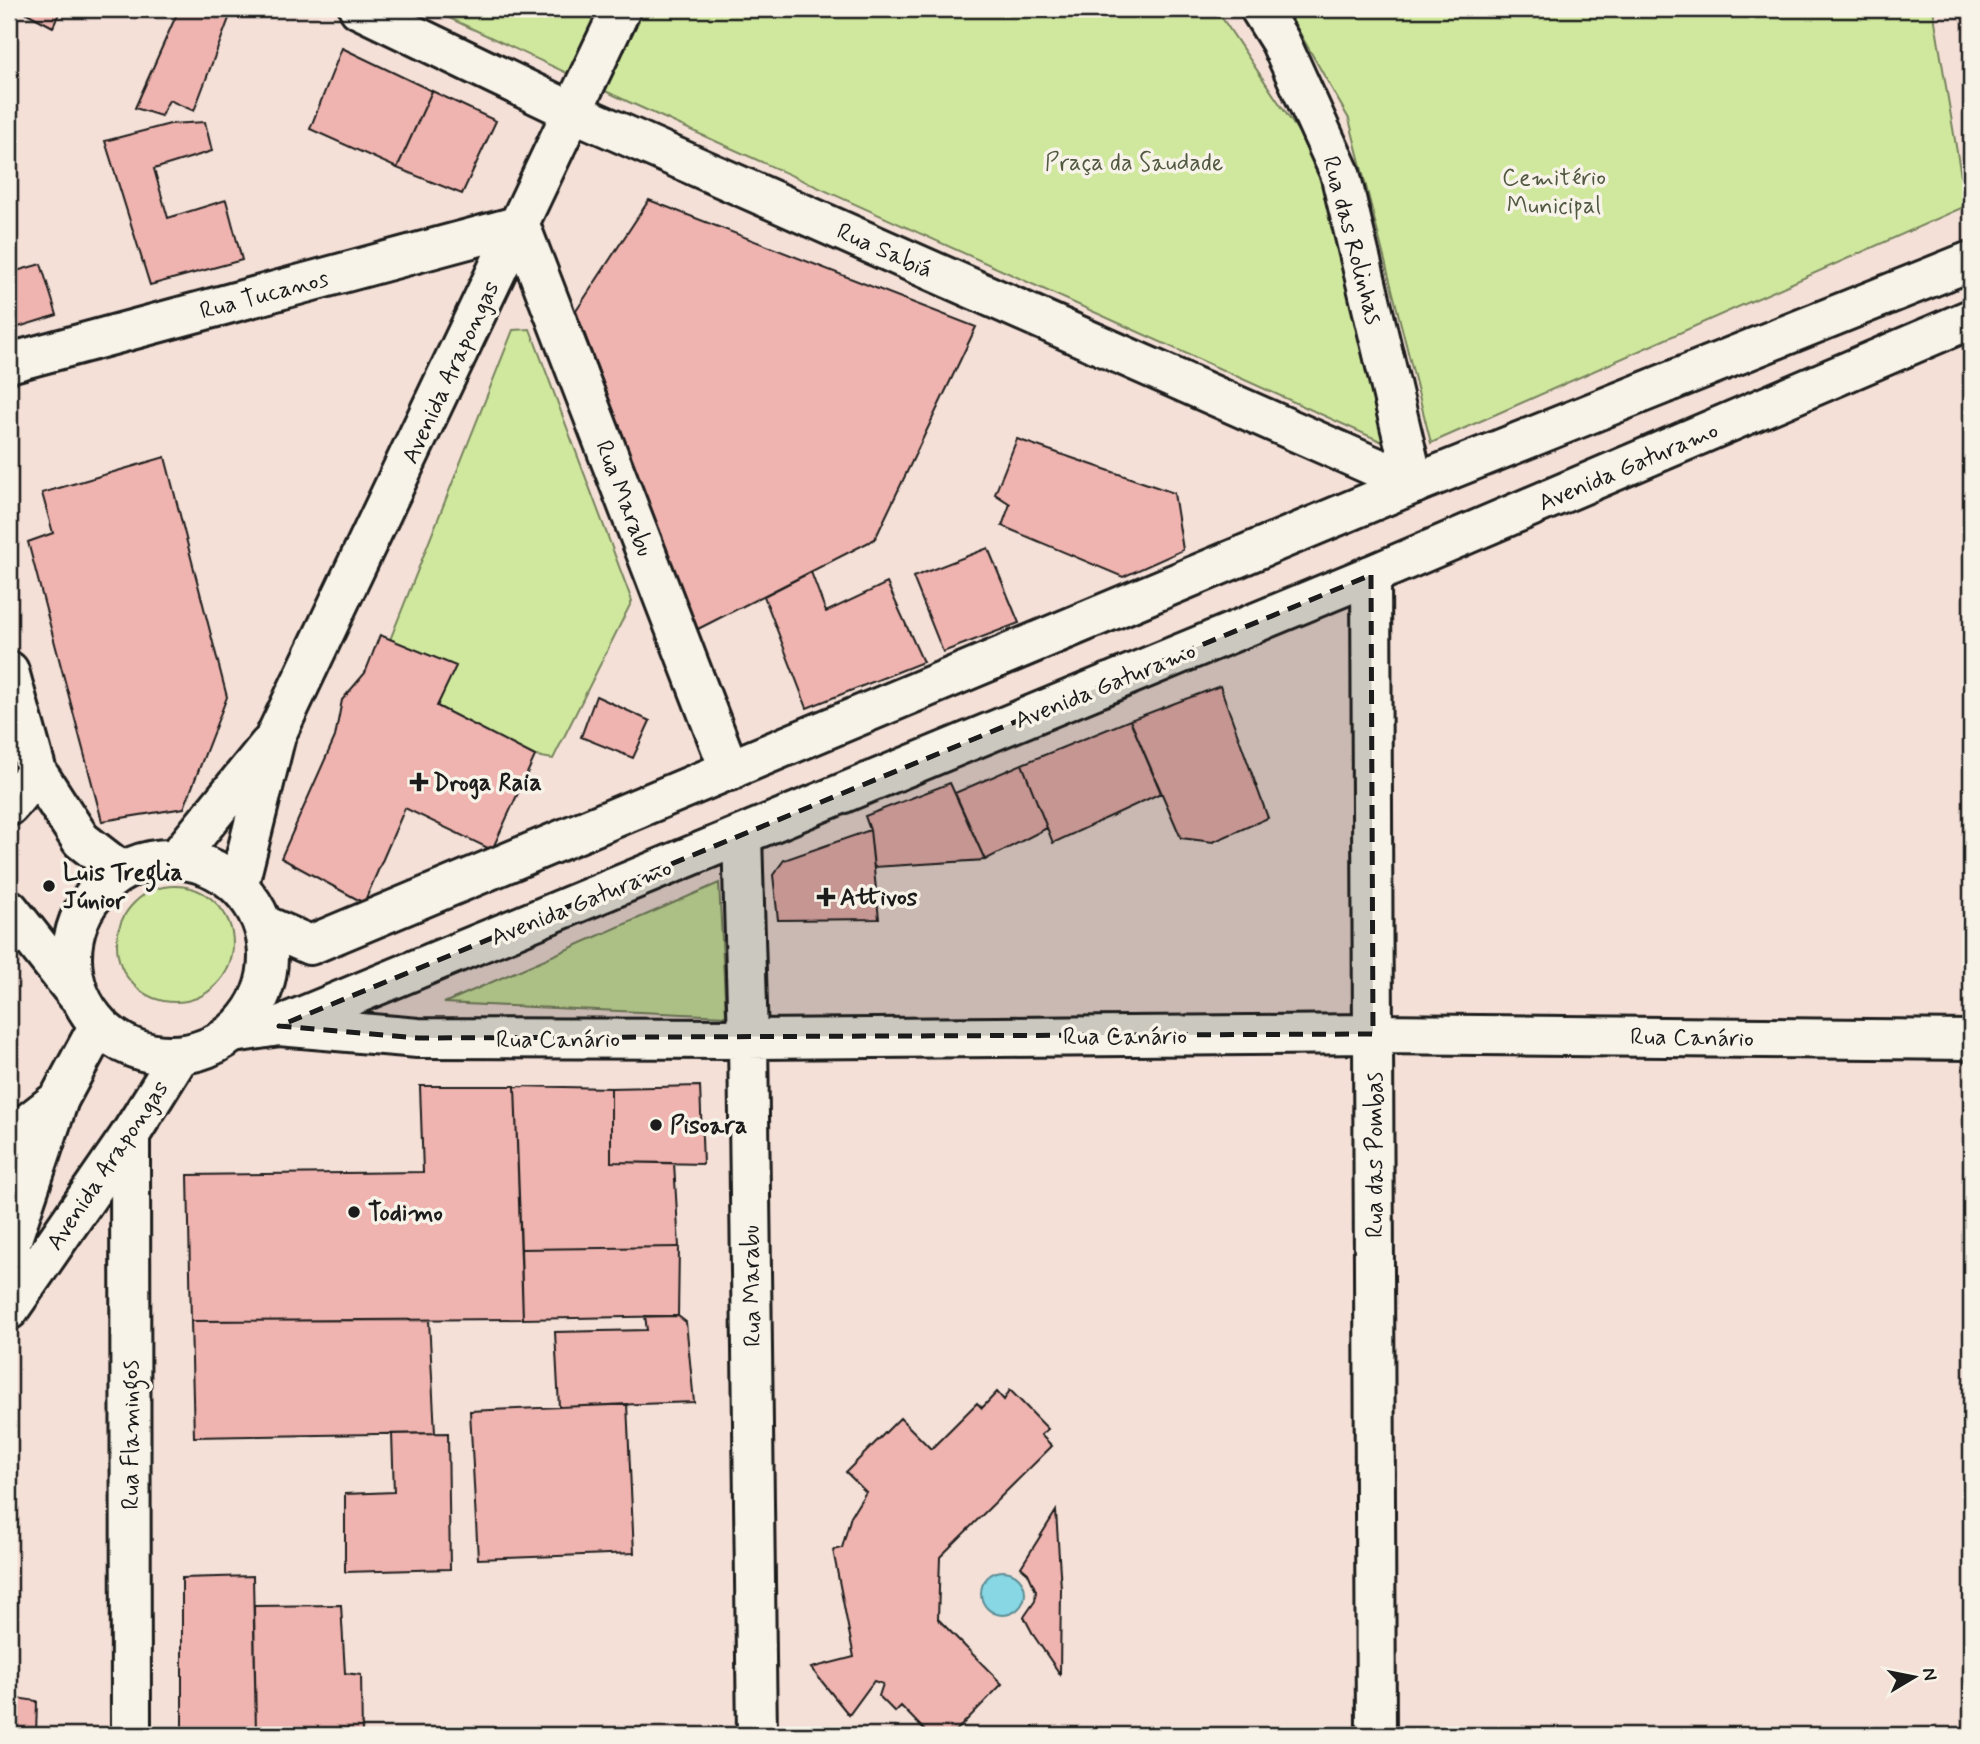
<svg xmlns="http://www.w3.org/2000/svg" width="1980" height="1744" viewBox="0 0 1980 1744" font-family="Mynerve,sans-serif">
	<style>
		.green { fill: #d0e89e; stroke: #76825d; stroke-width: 2 }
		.water { fill: #87d7e4; stroke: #5c8c94; stroke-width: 2 }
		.building { fill: #efb4af; stroke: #1c1c1c; stroke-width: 2 }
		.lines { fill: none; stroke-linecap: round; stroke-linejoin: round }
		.minor-casing { stroke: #1c1c1c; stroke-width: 44 }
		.major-casing { stroke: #1c1c1c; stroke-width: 44 }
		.minor { stroke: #f7f3e8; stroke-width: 38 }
		.major { stroke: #f7f3e8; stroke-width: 38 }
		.marked { fill: #1c1c1c; fill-opacity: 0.2; stroke: #1c1c1c; stroke-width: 5; stroke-dasharray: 14 9; stroke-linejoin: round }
		.poi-dot { fill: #1c1c1c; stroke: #f7f3e8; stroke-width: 2.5 }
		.labels { text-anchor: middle; stroke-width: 7; stroke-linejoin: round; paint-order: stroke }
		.park-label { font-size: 24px; fill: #525943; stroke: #f7f3e8 }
		.street-label { font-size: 24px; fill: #1c1c1c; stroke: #f7f3e8 }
		.poi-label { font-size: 24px; font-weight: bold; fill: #1c1c1c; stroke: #f7f3e8; text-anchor: start }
	</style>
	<rect width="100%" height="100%" fill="#f5e0d7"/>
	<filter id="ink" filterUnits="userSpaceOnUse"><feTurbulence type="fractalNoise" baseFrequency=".0143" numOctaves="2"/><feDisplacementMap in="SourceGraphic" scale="14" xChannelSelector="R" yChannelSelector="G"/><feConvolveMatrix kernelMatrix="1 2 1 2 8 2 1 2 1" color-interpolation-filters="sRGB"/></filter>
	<g filter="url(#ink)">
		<path class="green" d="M430,9H1216L1318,161L1389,445L631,103Z
			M1286,9H1933L1966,206L1431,443L1349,119Z
			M530,329L632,601L553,759L535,756L437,706L455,666L390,640L513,330Z
			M719,883L726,1016L444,1003Z
			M117 944a58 58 0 1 1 116 0a58 58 0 1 1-116 0Z"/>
		<path class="water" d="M981 1593a22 22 0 1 1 44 0a22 22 0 1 1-44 0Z"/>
		<path class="building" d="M19,9H61L53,27Z
			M179,9H220L231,13L194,111L169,100L161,116L135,108Z
			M342,48L432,91L397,168L310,129Z
			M432,91L496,121L462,194L397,168Z
			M205,122L212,151L154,169L168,218L226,200L242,260L150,285L105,141L170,124Z
			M649,200L976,327L875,539L696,630L576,311Z
			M41,264L57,315L9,330V273Z
			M1017,439L1174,493L1183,550L1123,577L1002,526L1010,504L995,494Z
			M165,457L227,697L184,808L102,821L28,542L53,533L42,493Z
			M988,548L1019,623L943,652L913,577Z
			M811,572L826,612L887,583L923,662L807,708L764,596Z
			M380,635L456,666L437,706L535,756L492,850L405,808L364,903L281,858L335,737L342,700L365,673Z
			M1220,686L1268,818L1213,842L1181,838L1130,720Z
			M596,696L650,721L633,758L581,737Z
			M1130,720L1161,793L1053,843L1022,764Z
			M1022,764L1047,828L985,860L955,793Z
			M950,783L985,860L874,867L870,830L865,816Z
			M870,830L879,919L778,920L773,875L784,860Z
			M420,1086H515L523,1319L191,1321L188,1175L423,1172Z
			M515,1086L611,1088V1162L674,1163L679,1247L521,1249Z
			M700,1086L703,1164L611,1162V1088Z
			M679,1247L678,1316L523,1319L521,1249Z
			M645,1316H678L686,1322L694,1402L559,1407L555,1332L647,1330Z
			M429,1320L435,1433L194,1437L191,1321Z
			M1010,1390L1048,1429L1041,1435L1052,1446L940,1557L938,1619L1002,1684L952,1735H929L901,1706L895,1712L879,1696L883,1684L874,1681L849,1715L811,1668L854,1657L833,1550L842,1548L851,1516L866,1492L846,1472L900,1418L931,1449L977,1403L982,1408L997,1392L1004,1400Z
			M627,1404L634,1553L478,1559L470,1411Z
			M448,1433L450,1569L345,1572V1494L394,1492L392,1434Z
			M1056,1511L1061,1588L1060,1674L1034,1636L1024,1617L1035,1601L1036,1591L1028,1573L1021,1567Z
			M253,1576L256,1735H182V1578Z
			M341,1605L345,1673L361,1675L362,1735H256L254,1606Z
			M9,1697L37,1701L36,1735H9Z"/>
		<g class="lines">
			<g class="minor-casing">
				<path id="minor" d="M359,9L573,112L1414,484
					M1260,9L1280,41L1340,173L1414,484
					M520,225L730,771
					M9,363L520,225
					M1371,575L1376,1735
					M742,836L748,1039L757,1735
					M179,856L269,745
					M239,884L276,735L621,9
					M279,1026L418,1038L748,1039L1373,1034L1971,1040
					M130,1135L131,1735
					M9,1138L59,1099"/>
			</g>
			<g class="major-casing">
				<path id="major" d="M9,671L37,772L81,840L121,871
					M9,806L37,772
					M72 957a98 98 0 1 1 196 0a98 98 0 1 1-196 0Z
					M9,909L77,995
					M264,925L310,945L1414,484L1971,261
					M233,1033L279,1026L1371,575L1971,319
					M9,1248L59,1099L99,1025
					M9,1310L130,1135L180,1055"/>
			</g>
			<use href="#minor" class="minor"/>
			<use href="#major" class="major"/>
		</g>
	</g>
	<path class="marked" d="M1371,575L1373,1034L418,1038L279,1026Z"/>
	<g class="poi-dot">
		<path d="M415.5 771.5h7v7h7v7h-7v7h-7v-7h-7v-7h7z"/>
		<circle cx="49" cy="886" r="7"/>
		<path d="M822.5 886.5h7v7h7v7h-7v7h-7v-7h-7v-7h7z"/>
		<circle cx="656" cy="1125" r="7"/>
		<circle cx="354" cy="1212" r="7"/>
	</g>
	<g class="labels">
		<g class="park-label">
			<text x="1134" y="170">Praça da Saudade</text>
			<text x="1554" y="185">Cemitério<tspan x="1554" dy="28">Municipal</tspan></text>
		</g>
		<g class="street-label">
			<text transform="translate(1353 240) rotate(75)" y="8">Rua das Rolinhas</text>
			<text transform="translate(885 250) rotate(24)" y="8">Rua Sabiá</text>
			<text transform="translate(264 294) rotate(-15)" y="8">Rua Tucanos</text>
			<text transform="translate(450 372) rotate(-65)" y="8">Avenida Arapongas</text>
			<text transform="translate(1628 466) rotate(-23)" y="8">Avenida Gaturamo</text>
			<text transform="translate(625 498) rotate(69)" y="8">Rua Marabu</text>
			<text transform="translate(1105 685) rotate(-22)" y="8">Avenida Gaturamo</text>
			<text transform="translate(581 902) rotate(-22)" y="8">Avenida Gaturamo</text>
			<text x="1125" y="1044">Rua Canário</text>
			<text transform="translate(1692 1037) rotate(1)" y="8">Rua Canário</text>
			<text x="558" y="1047">Rua Canário</text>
			<text transform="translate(1374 1155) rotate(-90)" y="8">Rua das Pombas</text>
			<text transform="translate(107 1165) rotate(-56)" y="8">Avenida Arapongas</text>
			<text transform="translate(751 1286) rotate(-91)" y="8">Rua Marabu</text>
			<text transform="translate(130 1435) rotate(-90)" y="8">Rua Flamingos</text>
		</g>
		<g class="poi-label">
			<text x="433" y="790">Droga Raia</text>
			<text x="63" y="880">Luis Treglia<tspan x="63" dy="28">Júnior</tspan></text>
			<text x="840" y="905">Attivos</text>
			<text x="670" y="1133">Pisoara</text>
			<text x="368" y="1220">Todimo</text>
		</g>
	</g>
	<rect width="1980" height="1744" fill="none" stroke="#f7f3e8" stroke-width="35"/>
	<rect x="18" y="18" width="1945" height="1709" fill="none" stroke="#1c1c1c" stroke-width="2.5" filter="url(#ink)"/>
	<g transform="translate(1914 1677) rotate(80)" stroke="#f7f3e8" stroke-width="5" paint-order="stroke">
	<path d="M0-5L12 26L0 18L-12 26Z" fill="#1c1c1c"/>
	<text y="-10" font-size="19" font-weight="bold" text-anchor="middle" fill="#1c1c1c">N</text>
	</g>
</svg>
